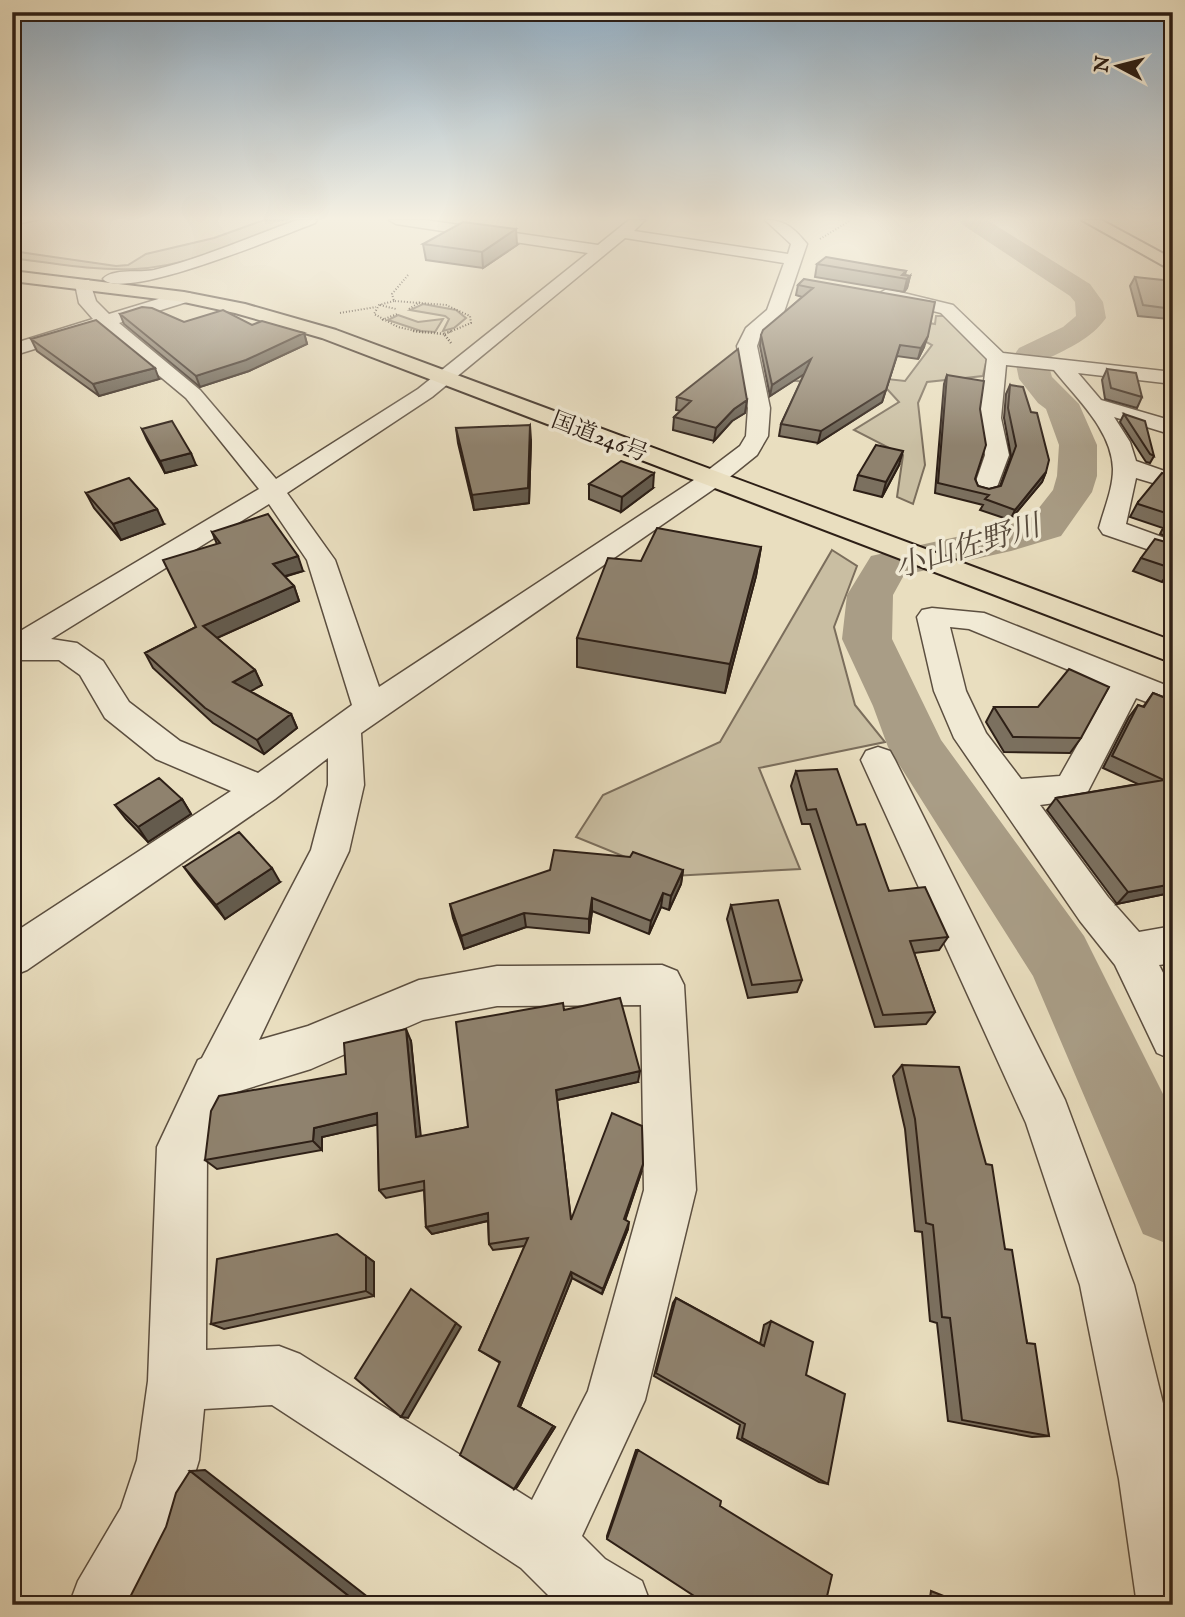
<svg xmlns="http://www.w3.org/2000/svg" width="1185" height="1617" viewBox="0 0 1185 1617" font-family="'IM FELL English','Noto Serif JP',serif">
	<style>
		.green { fill: #c9bea2; stroke: #7b6e5c; stroke-width: 2 }
		.lines { fill: none; stroke-linecap: round; stroke-linejoin: round }
		.stream { fill: #776b59; fill-rule: evenodd }
		.river { fill: #a99d86; fill-rule: evenodd }
		.minor-casing { stroke: #5c4f40; stroke-width: 3 }
		.major-casing { stroke: #2d1f16; stroke-width: 4 }
		.highway-casing { stroke: #2d1f16; stroke-width: 4 }
		.path-far1 { stroke: #2d1f16; stroke-width: 2; stroke-dasharray: 1 2; stroke-linecap: butt }
		.path { stroke: #2d1f16; stroke-width: 2.5; stroke-dasharray: 1 2; stroke-linecap: butt }
		.minor { fill: #f1ead5; fill-rule: evenodd }
		.major { fill: #e9debf; fill-rule: evenodd }
		.highway { fill: #e9debf; fill-rule: evenodd }
		.wall { fill: #7b705f; stroke: #2d1f16; stroke-width: 2 }
		.shaded-wall { fill: #645b4d; stroke: #2d1f16; stroke-width: 2 }
		.building { fill: #8f826e; stroke: #2d1f16; stroke-width: 2 }
		.labels { text-anchor: middle; stroke-width: 7; stroke-linejoin: round; paint-order: stroke }
		.far-street-label { font-size: 23px; fill: #2d1f16; stroke: #f1ead5 }
		.water-label { font-size: 30px; font-style: italic; fill: #584b3d; stroke: #f1ead5 }
	</style>
	<rect width="100%" height="100%" fill="#e9debf"/>
	<filter id="stains"><feTurbulence type="fractalNoise" baseFrequency=".00286" numOctaves="4"/><feColorMatrix values="0 0 0 0 .2 0 0 0 0 .09 0 0 0 0 .02 0 0 0 .5 -.17"/></filter>
	<radialGradient id="worn" r=".72"><stop offset=".6" stop-color="#630" stop-opacity="0"/><stop offset="1" stop-color="#630" stop-opacity=".3"/></radialGradient>
	<path class="green" d="M264,220H298C245,240 192,266 135,269C94,271 52,263 12,258V251L116,266L128,265L146,254L214,238Z
		M423,304L456,310L466,318L454,328L443,331L449,319L445,316L410,310Z
		M398,315L418,322L443,319L435,332L421,331L388,320Z
		M936,316H945L987,358L983,376L927,382L918,403L925,465L913,504L897,497L903,455L854,430L899,402L888,390L767,378V366L905,381L932,345L917,337L900,318L935,324Z
		M832,550L857,566L834,627L855,705L885,742L759,768L800,869L672,876L576,837L603,795L720,742Z"/>
	<g class="lines">
		<path class="stream" d="M35,220H42L12,227V225Z"/>
		<path class="river" d="M959,220H987L1090,284L1103,302L1106,318C1091,339 1069,348 1047,359L1052,377L1079,404L1097,445V476L1092,492L1061,536L1011,551L904,575L893,595L892,639L941,740L1084,936L1173,1114V1246L1143,1234L1033,976L888,747L873,706L842,639L847,595L871,556L1001,527L1031,518L1053,490L1057,476L1059,445L1046,409L1038,403L1019,379L1014,355L1019,348L1063,327L1076,316L1075,302L1070,296L963,225Z"/>
		<g class="minor-casing">
			<path id="minor" d="M297,220H317L315,223C283,235 124,302 103,279C112,268 140,273 154,270C203,258 250,237 297,220Z
				M389,220H425L598,245L629,220H645L634,231L788,254L791,244L765,220C785,220 794,228 807,244L784,312L761,334L757,346L770,408L768,436L757,455L721,484L361,733L364,785L349,851L259,1040L308,1026L419,980L497,966L662,965L677,971L684,985L696,1190L645,1400L582,1536L605,1559L642,1581L651,1605H558L521,1568L272,1405L204,1409L199,1460L180,1523L139,1605H69L78,1581L121,1508L137,1460L148,1381L157,1147L198,1060L202,1058L311,850L328,785V758L275,799L27,970L12,976V934L231,791L156,759L105,718L80,675L59,660H12V636L259,489L186,398L102,328L12,356V344L93,319L79,303L75,284L77,280H89L96,301L109,314L178,293H190L193,297L190,301L119,323L200,390L276,479L418,389L588,253L396,224ZM625,238L784,263L767,310L746,328L737,346L748,408L746,436L740,446L703,474L379,687L335,560L287,493L432,397ZM269,504L307,560L352,705L258,773L180,741L129,702L103,661L77,643L51,639ZM641,1005L644,1190L588,1391L532,1500L300,1354L279,1346L206,1350L207,1149L233,1093L311,1069L423,1020L497,1006Z
				M887,289L953,305L1003,353L1173,372V384L1078,373L1101,400L1173,421V435L1114,417L1130,442L1136,461L1173,474V489L1136,478L1126,524L1173,541V558L1103,534L1099,528C1104,509 1113,489 1113,469C1112,430 1076,398 1054,370L1006,365L1001,418L1009,455L994,495L985,497L976,495L973,490L985,455L979,418L987,359L941,313L881,298L878,294Z
				M932,608L984,613L1173,688V712L1136,698L1084,799L1040,805L1108,897L1139,932L1173,926V963L1159,965L1173,992V1060L1157,1053L1115,965L1080,921L954,738L934,691L917,617L922,610ZM950,627L969,629L1110,687L1060,776L1021,779L986,733L966,691Z
				M878,747L890,751L895,760L1065,1100L1134,1285L1173,1444V1605H1137L1119,1479L1080,1285L1026,1123L861,760L866,751Z"/>
		</g>
		<g class="major-casing">
			<path id="major" d="M1082,220H1101L1173,259V271Z"/>
		</g>
		<g class="highway-casing">
			<path id="highway" d="M12,271L184,292L245,304L336,330L1173,641V663L322,338L235,313L184,302L12,281Z"/>
		</g>
		<path class="path-far1" d="M820,239L851,220
			M408,275L392,294L394,301L446,305L470,316L471,323L447,333
			M394,301L379,305L374,314L398,327L425,333
			M380,305L396,309
			M409,309L420,302
			M340,313L376,307
			M382,320L397,314"/>
		<path class="path" d="M413,331L444,334
			M451,343L444,334L452,331"/>
		<use href="#minor" class="minor"/>
		<use href="#major" class="major"/>
		<use href="#highway" class="highway"/>
	</g>
	<path class="wall" d="M423,244L517,245L483,268L426,260Z
		M817,264L906,271L905,275L910,276L907,288L904,292L815,277Z
		M1135,277L1173,289V312L1169,319L1138,316L1130,286Z
		M804,279L924,347L918,359L897,356L882,402L818,443L779,436L781,424L805,373L770,396L760,346L761,335L802,297L796,295L798,285Z
		M120,314L184,322L252,325L304,333L307,344L249,371L200,387L124,324Z
		M31,339L159,379L99,396L37,351Z
		M1107,369L1142,397L1137,408L1105,399L1102,380Z
		M947,375L980,409L975,479L978,486L989,489L1000,486L1011,456L1004,418L1006,394L1010,385L1046,472L1042,482L1010,520L980,510L983,505L935,493L944,384Z
		M677,397L747,400L745,413L732,421L714,441L673,430L674,417L681,411L676,410Z
		M1124,414L1154,456L1150,463L1146,462L1120,422Z
		M456,428L531,440L529,503L474,510L458,443Z
		M142,429L196,465L165,473L147,440Z
		M899,465L882,497L854,490L858,475Z
		M1173,476V539L1160,534L1163,528L1130,517L1138,502Z
		M589,484L653,488L621,512L589,499Z
		M86,493L164,524L121,540L94,508Z
		M212,532L303,571L284,577L294,586L299,601L217,638L255,670L262,685L250,691L291,714L297,728L264,754L213,723L153,668L145,653L196,627L217,544Z
		M1173,544V569L1162,582L1133,571L1141,558Z
		M761,547L756,576L725,693L577,667V638L641,561Z
		M1153,693L1173,701V904L1165,894L1117,904L1047,810L1056,798L1138,784L1103,768L1129,717L1138,705L1143,707Z
		M994,707H1038L1081,738L1070,753L1004,752L986,722Z
		M796,771L857,825L889,891L948,937L939,950L914,953L935,1012L926,1024L875,1027L810,824H802L791,786Z
		M182,799L191,814L148,842L126,819L115,805Z
		M184,867L280,882L225,919L194,881Z
		M683,870L681,884L669,910L661,907L649,934L592,911L589,933L526,927L464,949L453,918L450,904Z
		M731,905L802,980L797,992L748,998L727,919Z
		M564,1010L638,1082L557,1100L571,1220L641,1173L625,1220L628,1229L602,1294L572,1278L520,1407L555,1427L517,1487L500,1363L479,1350L525,1246L493,1250L489,1244L488,1221L432,1234L426,1227L424,1190L386,1198L379,1190L378,1124L322,1137V1150L217,1169L205,1160L346,1074L411,1041L420,1137L468,1127Z
		M902,1065L1005,1249L1049,1436L1032,1437L948,1421L937,1323L930,1321L922,1232L915,1231L905,1129L893,1076Z
		M366,1256L374,1262V1296L224,1329L211,1324Z
		M676,1298L760,1344L764,1325L771,1321L806,1375L828,1484L819,1482L737,1438L740,1425L654,1376L673,1303Z
		M636,1450H638L607,1539V1536Z
		M931,1591L946,1597L957,1605H929Z"/>
	<path class="shaded-wall" d="M516,229L517,245L483,268L482,252Z
		M910,276L907,288L904,292L907,279Z
		M304,333L307,344L249,371L200,387L196,376Z
		M928,336L924,347L918,359L921,348Z
		M900,345L882,402L818,443L821,431Z
		M811,359L809,371L770,396L772,385Z
		M155,368L159,379L99,396L93,384Z
		M747,400L745,413L732,421L714,441L716,428L734,409Z
		M530,425L531,440L529,503L474,510L472,495Z
		M903,451L899,465L882,497L886,482Z
		M191,453L196,465L165,473L160,461Z
		M1046,472L1042,482L1010,520L1015,510Z
		M654,473L653,488L621,512L622,497Z
		M157,509L164,524L121,540L113,524Z
		M761,547L756,576L725,693L730,664Z
		M298,556L303,571L278,578L273,564Z
		M1173,566V569L1162,582Z
		M294,586L299,601L210,641L203,626Z
		M255,670L262,685L240,697L233,682Z
		M291,714L297,728L264,754L257,740Z
		M182,799L191,814L148,842L138,827Z
		M272,868L280,882L225,919L216,905Z
		M683,870L681,884L669,910L671,896Z
		M1173,884V887L1165,894L1117,904L1128,892Z
		M663,893L661,907L649,934L651,921Z
		M592,898V911L589,933V919Z
		M524,913L526,927L464,949L461,936Z
		M406,1029L411,1041L422,1147L416,1137Z
		M640,1071L638,1082L557,1100L556,1090Z
		M377,1113L384,1123L322,1137V1150L313,1141L314,1128Z
		M643,1164L641,1173L623,1227L624,1219Z
		M488,1213L491,1220L432,1234L426,1227Z
		M629,1222L628,1229L602,1294L603,1289Z
		M366,1256L374,1262V1296L366,1291Z
		M571,1272L572,1278L520,1407L555,1427L517,1487L514,1489L518,1406Z
		M456,1323L461,1327L408,1418L401,1417Z
		M205,1470L378,1605H360L190,1471Z"/>
	<path class="building" d="M463,222L516,229L482,252L423,244Z
		M826,257L906,271L902,275L910,276L907,279L817,264Z
		M1135,277L1172,281L1173,309L1143,305Z
		M804,279L935,302L928,336L921,348L900,345L886,390L821,431L781,424L811,359L772,385L761,335L763,330L813,288L798,285Z
		M142,307L152,308L184,322L223,310L252,325L262,321L304,333L246,360L196,376L120,314Z
		M96,320L155,368L93,384L31,339Z
		M738,349L747,400L734,409L716,428L674,417L691,401L677,397Z
		M1107,369L1136,373L1142,397L1111,388Z
		M947,375L984,381L980,409L986,445L975,479L978,486L989,489L1001,486L1016,446L1008,408L1010,385L1023,387L1031,412L1037,413L1049,460L1046,472L1015,510L985,499L989,495L938,483Z
		M1124,414L1145,421L1154,456L1150,454Z
		M172,421L191,453L160,461L142,429Z
		M530,425L528,488L472,495L456,428Z
		M876,445L903,451L886,482L858,475Z
		M621,461L654,473L622,497L589,484Z
		M1162,473L1173,476V522L1168,520L1172,515L1138,504V502Z
		M129,478L157,509L113,524L86,493Z
		M268,514L298,556L273,564L294,586L203,626L255,670L233,682L291,714L257,740L205,708L145,653L196,627L163,560L220,543L212,532Z
		M657,528L761,547L730,664L577,638L608,558L641,561Z
		M1155,539L1173,544V566L1171,568L1141,558Z
		M1069,669L1109,687L1081,738L1013,737L994,707H1038Z
		M1153,693L1173,701V884L1128,892L1056,798L1164,780L1112,756L1138,705L1144,707Z
		M837,769L857,825L865,824L889,891L925,887L948,937L910,941L935,1012L883,1015L816,809L807,810L796,771Z
		M159,778L182,799L138,827L115,805Z
		M239,832L272,868L216,905L184,867Z
		M554,850L630,857L633,852L683,870L671,896L663,893L651,921L592,898L589,919L524,913L461,936L450,904L550,870Z
		M778,900L802,980L752,985L731,905Z
		M620,998L640,1071L556,1090L571,1220L612,1113L642,1126L643,1164L624,1219L629,1222L603,1289L571,1272L518,1406L553,1426L514,1489L460,1455L500,1362L479,1350L528,1238L489,1244L488,1213L426,1227L424,1181L379,1190L377,1113L314,1128L313,1141L205,1160L211,1111L219,1096L346,1074L344,1043L406,1029L416,1137L468,1127L456,1022L563,1003L564,1010Z
		M902,1065L959,1067L986,1164L992,1165L1005,1249L1012,1250L1027,1343L1035,1344L1049,1436L962,1420L950,1318L942,1317L933,1225L926,1223L915,1119Z
		M337,1234L366,1256V1291L211,1324L217,1259Z
		M411,1289L456,1323L401,1417L355,1378Z
		M676,1298L764,1346L771,1321L813,1342L806,1375L845,1394L828,1484L742,1438L745,1424L656,1373Z
		M638,1450L721,1501L720,1506L832,1575L825,1605H708L607,1539Z
		M190,1471L360,1605H126L166,1527L176,1493Z
		M946,1597L957,1605H944Z"/>
	<linearGradient id="sky" x2="0" y2="1"><stop stop-color="#8fabc1"/><stop offset="0.49" stop-color="#f5f0e2"/><stop offset="1" stop-color="#f5f0e2" stop-opacity="0"/></linearGradient>
	<rect width="1185" height="446" fill="url(#sky)"/>
	<g class="labels">
		<g class="far-street-label">
			<text transform="translate(600 436) rotate(21)" y="8">国道246号</text>
		</g>
		<g class="water-label">
			<text transform="translate(967 546) rotate(-17)" y="10">小山佐野川</text>
		</g>
	</g>
	<rect width="1185" height="1617" fill="none" stroke="#e9debf" stroke-width="42"/>
	<rect x="14" y="14" width="1157" height="1589" fill="none" stroke="#2d1f16" stroke-width="3.5"/>
	<rect x="21" y="21" width="1143" height="1575" fill="none" stroke="#2d1f16" stroke-width="2"/>
	<g transform="translate(1118 66) rotate(277)" stroke="#f1ead5" stroke-width="5" paint-order="stroke">
	<path d="M0-5L12 26L0 18L-12 26Z" fill="#2d1f16"/>
	<text y="-10" font-size="19" font-weight="bold" text-anchor="middle" fill="#2d1f16">N</text>
	</g>
	<rect width="100%" height="100%" filter="url(#stains)"/>
	<rect width="100%" height="100%" fill="url(#worn)"/>
</svg>
